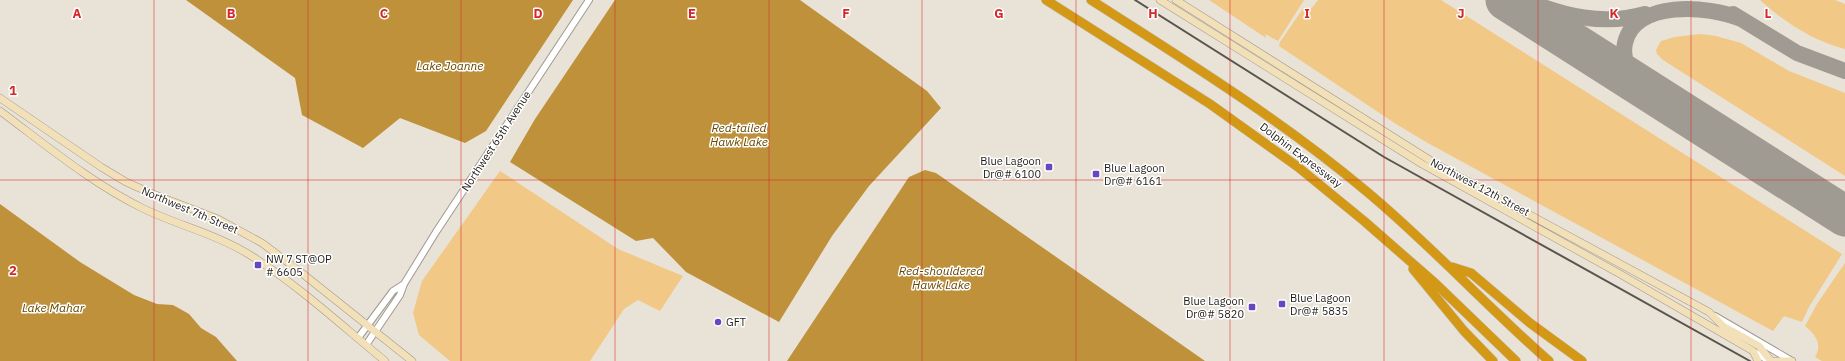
<svg xmlns="http://www.w3.org/2000/svg" width="1845" height="361" viewBox="0 0 1845 361" font-family="'IBM Plex Sans',sans-serif">
	<style>
		.green { fill: #f1c885 }
		.water { fill: #bf913a }
		.lines { fill: none; stroke-linecap: round; stroke-linejoin: round }
		.taxiway { stroke: #a09b92; stroke-width: 16 }
		.runway { stroke: #a09b92; stroke-width: 41 }
		.tertiary-casing { stroke: #9f998f; stroke-width: 8 }
		.secondary-casing { stroke: #9f998f; stroke-width: 8 }
		.motorway-casing { stroke: #c5c4c3; stroke-width: 10 }
		.tertiary { stroke: #fff; stroke-width: 6 }
		.secondary { stroke: #f2e0b9; stroke-width: 7 }
		.motorway { stroke: #d39816; stroke-width: 9 }
		.rail { stroke: #58544e; stroke-width: 2 }
		.grid { fill: none; stroke: #d62828; stroke-width: 1; stroke-opacity: 0.55 }
		.poi-dot { fill: #6547c0; stroke: #fff; stroke-width: 1.5 }
		.labels { text-anchor: middle; stroke-width: 3; stroke-linejoin: round; paint-order: stroke }
		.street-label { font-size: 11px; fill: #1f1c18; stroke: #fff }
		.poi-label { font-size: 11px; fill: #1f1c18; stroke: #fff; text-anchor: start }
		.water-label { font-size: 12px; font-style: italic; fill: #674700; stroke: #fff }
		.grid-label { font-size: 13px; text-anchor: middle; font-weight: bold; fill: #d62828; stroke: #fff; stroke-width: 3; stroke-linejoin: round; paint-order: stroke }
	</style>
	<rect width="100%" height="100%" fill="#e9e2d7"/>
	<path class="green" d="M1209,0H1304L1278,41L1265,34L1266,38Z
		M1318,0H1441L1842,254L1809,307L1802,322L1784,316L1773,331L1426,142L1396,124L1279,46L1280,42L1304,7L1312,8Z
		M1760,0H1835L1845,4V49C1813,41 1784,22 1760,0Z
		M1700,34L1716,36L1741,43L1789,71L1845,93V176L1663,60L1657,54L1656,50L1661,41L1675,37Z
		M500,171L618,249L683,276L660,311L638,300L624,309L590,361H450L419,335L413,313L422,281Z
		M1845,263V361H1822L1815,357C1823,344 1815,334 1805,326L1817,304Z"/>
	<path class="water" d="M186,0H573L486,131L465,143L400,118L363,148L302,115L295,78Z
		M615,0H800L927,91L941,108L869,186L832,236L779,322L686,272L653,238L636,241L510,162L535,119Z
		M925,170L936,173L1205,361H787L909,177Z
		M0,204L80,262L134,295L157,304L173,305L189,314L201,328L216,337L237,361H0Z"/>
	<g class="lines">
		<path class="taxiway" d="M1525,0C1563,16 1604,26 1645,14
			M1733,14L1797,53L1845,71
			M1644,88C1631,75 1621,62 1625,43C1635,0 1708,5 1741,19
			M1767,166L1845,210"/>
		<path class="runway" d="M1506,0L1845,216"/>
		<g class="tertiary-casing">
			<path id="tertiary" d="M1715,316L1792,361
				M358,338L393,291L404,284
				M366,345L400,295L404,284L436,232L589,0
				M1753,351L1769,361"/>
		</g>
		<g class="secondary-casing">
			<path id="secondary" d="M1160,0L1422,164L1620,274L1753,351L1758,361
				M1176,0L1436,164L1709,312L1723,326L1759,346L1771,361
				M0,98L101,167L126,182L153,194L218,219L262,243L298,270L412,361
				M0,111C46,145 90,182 142,208C177,225 216,234 250,255C298,285 341,325 385,361
				M1774,361H1792"/>
		</g>
		<g class="motorway-casing">
			<path id="motorway" d="M1046,0L1210,104L1298,167L1364,221L1435,283L1516,361
				M1091,0C1185,60 1280,119 1366,191C1430,244 1486,306 1549,361
				M1452,267L1471,273L1530,323L1582,361
				M1413,269L1464,331L1493,361"/>
		</g>
		<use href="#tertiary" class="tertiary"/>
		<use href="#secondary" class="secondary"/>
		<use href="#motorway" class="motorway"/>
		<path class="rail" d="M1135,0L1384,157L1750,361"/>
	</g>
	<path class="grid" d="M154,0V361M308,0V361M461,0V361M615,0V361M769,0V361M922,0V361M1076,0V361M1230,0V361M1384,0V361M1538,0V361M1691,0V361M0,180H1845"/>
	<g class="poi-dot">
		<rect x="1045" y="163" width="8" height="8" rx="2"/>
		<rect x="1092" y="170" width="8" height="8" rx="2"/>
		<rect x="254" y="261" width="8" height="8" rx="2"/>
		<rect x="1278" y="300" width="8" height="8" rx="2"/>
		<rect x="1248" y="303" width="8" height="8" rx="2"/>
		<circle cx="718" cy="322" r="4"/>
	</g>
	<g class="labels">
		<g class="street-label">
			<text transform="translate(496 141) rotate(-57)" y="4">Northwest 65th Avenue</text>
			<text transform="translate(1301 155) rotate(37)" y="4">Dolphin Expressway</text>
			<text transform="translate(1480 187) rotate(28)" y="4">Northwest 12th Street</text>
			<text transform="translate(190 210) rotate(23)" y="4">Northwest 7th Street</text>
		</g>
		<g class="poi-label">
			<text x="1041" y="165" text-anchor="end">Blue Lagoon<tspan x="1041" dy="13">Dr@# 6100</tspan></text>
			<text x="1104" y="172">Blue Lagoon<tspan x="1104" dy="13">Dr@# 6161</tspan></text>
			<text x="266" y="263">NW 7 ST@OP<tspan x="266" dy="13"># 6605</tspan></text>
			<text x="1290" y="302">Blue Lagoon<tspan x="1290" dy="13">Dr@# 5835</tspan></text>
			<text x="1244" y="305" text-anchor="end">Blue Lagoon<tspan x="1244" dy="13">Dr@# 5820</tspan></text>
			<text x="726" y="326">GFT</text>
		</g>
		<g class="water-label">
			<text x="450" y="70">Lake Joanne</text>
			<text x="739" y="132">Red-tailed<tspan x="739" dy="14">Hawk Lake</tspan></text>
			<text x="941" y="275">Red-shouldered<tspan x="941" dy="14">Hawk Lake</tspan></text>
			<text x="53" y="312">Lake Mahar</text>
		</g>
	</g>
	<g class="grid-label">
		<text x="77" y="18">A</text>
		<text x="231" y="18">B</text>
		<text x="384" y="18">C</text>
		<text x="538" y="18">D</text>
		<text x="692" y="18">E</text>
		<text x="846" y="18">F</text>
		<text x="999" y="18">G</text>
		<text x="1153" y="18">H</text>
		<text x="1307" y="18">I</text>
		<text x="1461" y="18">J</text>
		<text x="1614" y="18">K</text>
		<text x="1768" y="18">L</text>
		<text x="13" y="95">1</text>
		<text x="13" y="275">2</text>
	</g>
</svg>
